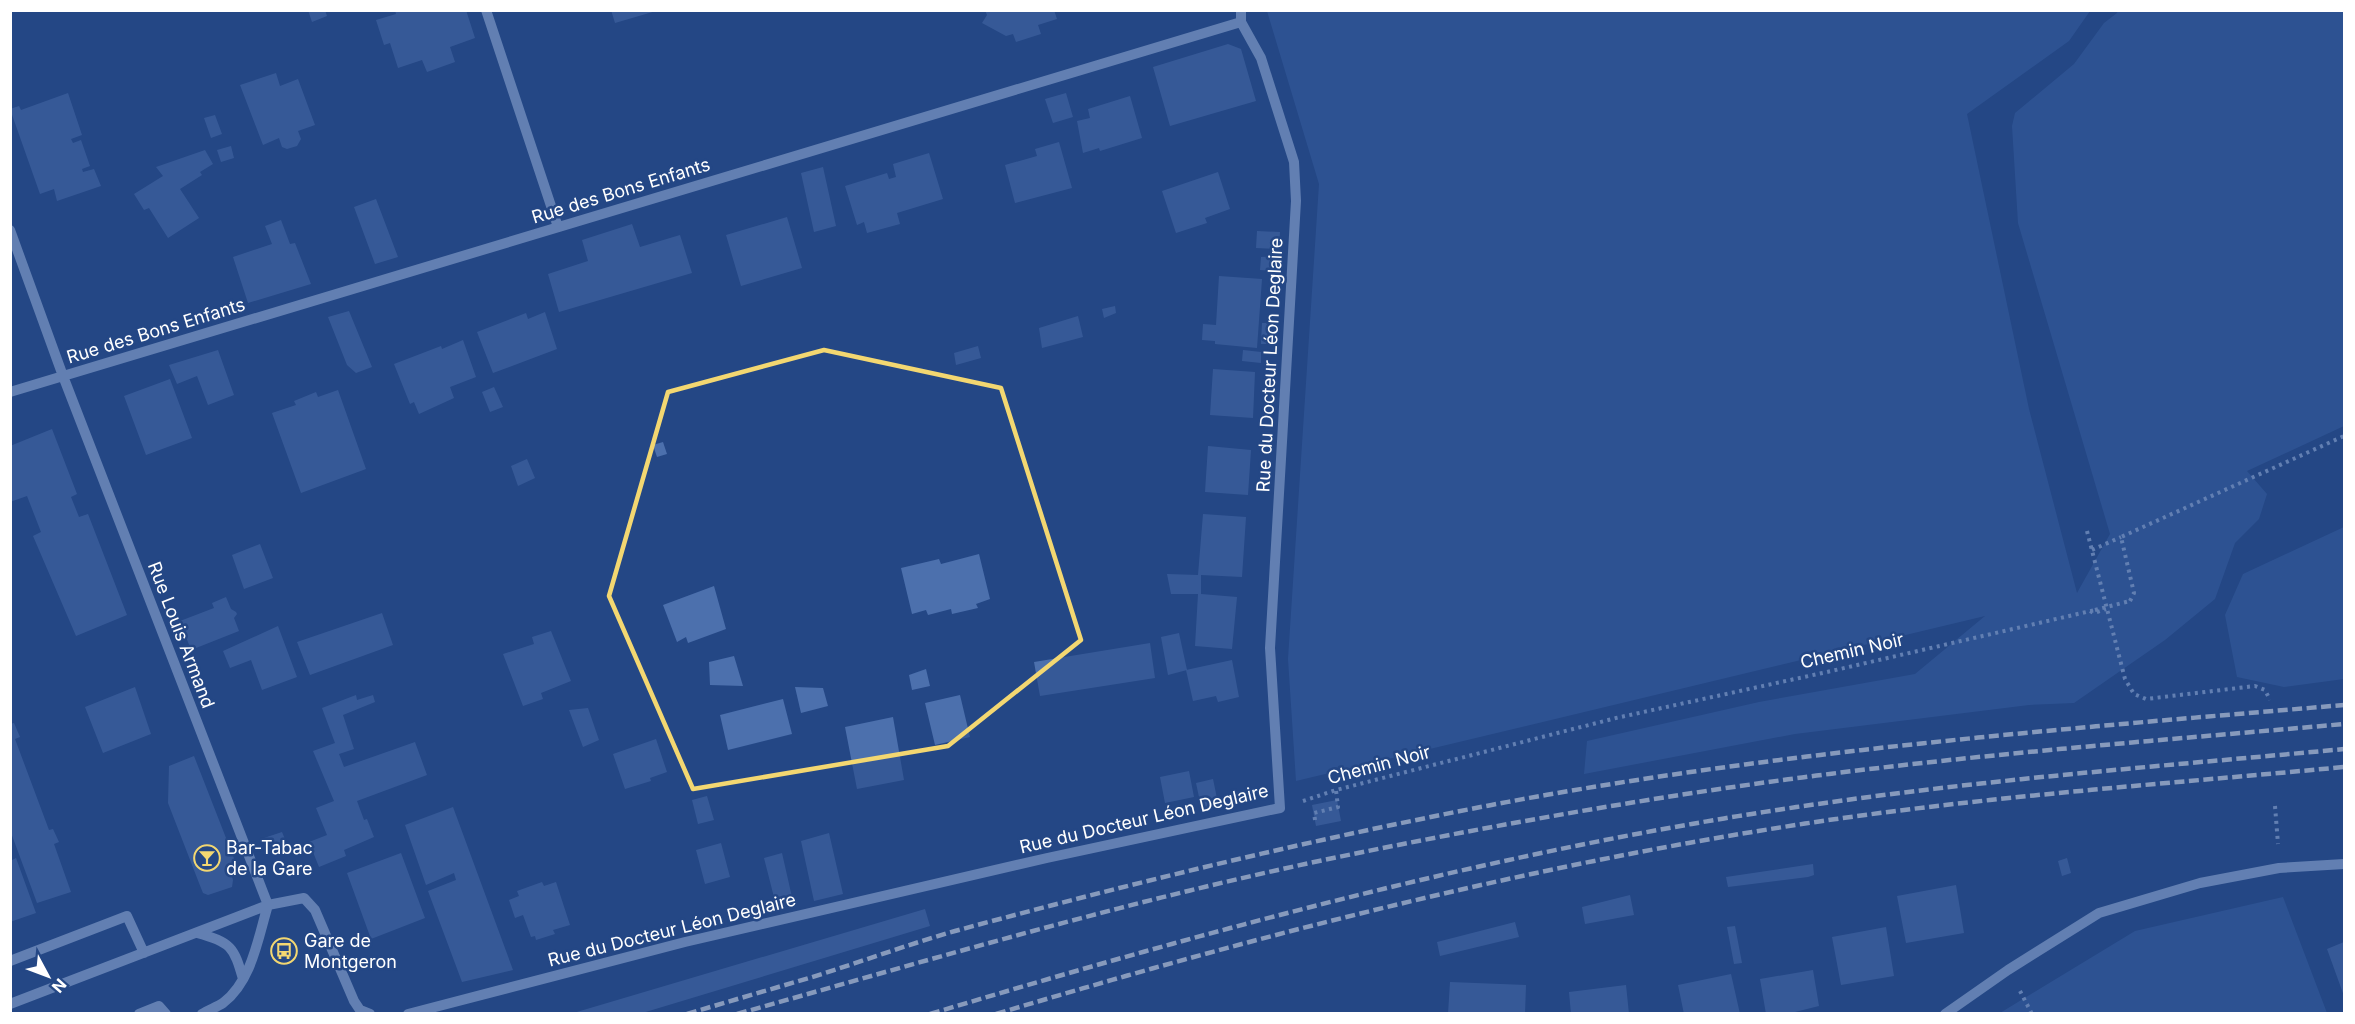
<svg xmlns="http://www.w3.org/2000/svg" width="2355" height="1024" viewBox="0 0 2355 1024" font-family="Inter,sans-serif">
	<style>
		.green { fill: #3860a2 }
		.building { fill: #4c70ad }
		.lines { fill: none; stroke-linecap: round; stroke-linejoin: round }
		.path { stroke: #adc4e8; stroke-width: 4; stroke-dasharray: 3 4.5; stroke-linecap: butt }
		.minor { stroke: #adc4e8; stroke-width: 10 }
		.rail { stroke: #fff; stroke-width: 4.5; stroke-dasharray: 10 4.5; stroke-linecap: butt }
		.path-bridge { stroke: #adc4e8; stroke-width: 4; stroke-dasharray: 3 4.5; stroke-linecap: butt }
		.marked { fill: none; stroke: #f3d771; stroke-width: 4.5; stroke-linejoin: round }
		.labels { text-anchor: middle; stroke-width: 5; stroke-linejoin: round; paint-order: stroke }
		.street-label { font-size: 18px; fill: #fff; stroke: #244785 }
		.poi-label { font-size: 18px; fill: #fff; stroke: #244785; text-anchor: start }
	</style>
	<rect width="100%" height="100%" fill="#244785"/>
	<path class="green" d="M1267,11H2090L2069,41L1967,114L2029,409L2077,593L2110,534L2018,223L2012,126L2015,113L2074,64L2104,23L2117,13L2118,11H2344V426L2247,471L2267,494L2259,519L2235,543L2215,599L2165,640L2074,703L2029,705L1795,734L1584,774L1587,741L1759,702L1915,674L1985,616L1296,781L1288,659L1319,184Z
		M2344,527V679L2284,687L2237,677L2225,615L2243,574Z
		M2283,897L2327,1013H2000L2135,931Z"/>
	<path class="building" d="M308,10H325L327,16L312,22Z
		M395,10H466L475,38L450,47L455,62L427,72L422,60L398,68L390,43L384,45L376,20L396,14Z
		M611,10H656V11L615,23Z
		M985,10H1054L1057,19L1038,25L1041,34L1016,42L1013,34L1006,36L982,23L987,15Z
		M1228,44L1241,49L1256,101L1170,126L1153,67Z
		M276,73L280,86L298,79L315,125L298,131L301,139L297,146L287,149L282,147L279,138L263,145L240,85Z
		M68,93L82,135L71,139L73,143L81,140L90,166L82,169L83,172L94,169L101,186L57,201L54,189L40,194L10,109L19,106L21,110Z
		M1066,93L1073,117L1053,123L1045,99Z
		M1130,96L1142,138L1100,151L1099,148L1083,153L1077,121L1090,118L1088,109Z
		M215,115L222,134L211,138L204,118Z
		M1059,142L1072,188L1015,203L1005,165L1037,156L1035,149Z
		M231,146L234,158L221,162L217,150Z
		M205,150L213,164L200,172L202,175L180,189L199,218L168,238L149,208L144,210L134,194L163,176L156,167Z
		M929,153L943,199L897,213L900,224L867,233L864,222L857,225L845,186L887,173L889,179L896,177L893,164Z
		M823,167L836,226L814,232L801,173Z
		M1218,172L1230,209L1205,218L1207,223L1176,233L1162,191Z
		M376,199L398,257L375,264L354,207Z
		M787,217L802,268L741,286L726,235Z
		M281,220L290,244L295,243L311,284L248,303L233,257L272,244L265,226Z
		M632,224L640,247L680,235L692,273L559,312L548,274L588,261L582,240Z
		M1257,231L1280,232L1279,249L1256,248Z
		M1279,256L1277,271L1260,270L1261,257Z
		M1219,276L1262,279L1257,348L1215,344V341L1202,340L1203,324L1216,325Z
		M1115,306L1116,313L1104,318L1102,309Z
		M349,311L372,367L356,373L347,365L328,317Z
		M545,312L557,349L493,373L477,332L526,313L528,319Z
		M1078,316L1083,337L1042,348L1039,328Z
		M1262,323H1272L1270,344H1261Z
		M463,340L476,377L450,387L454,398L419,414L414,402L410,404L394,364L441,346L442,349Z
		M978,346L981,358L956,365L954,353Z
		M218,350L234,395L208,405L197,376L177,384L169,365Z
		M1243,350L1261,352V363L1242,361Z
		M1213,369L1255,372L1253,418L1210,415Z
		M170,379L192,438L146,455L124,396Z
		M494,387L503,407L490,412L482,392Z
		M338,390L366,469L301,493L272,413L296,405L294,401L316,392L318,397Z
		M52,429L77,494L71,497L79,517L88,514L127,615L76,636L33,536L41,532L27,496L10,502V446Z
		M663,442L667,454L657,457L653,445Z
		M1208,446L1251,450L1248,495L1205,492Z
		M527,459L535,478L518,486L511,466Z
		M1203,514L1246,517L1242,577L1201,575V594L1237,597L1232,649L1195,646L1198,594H1171L1167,574L1198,575Z
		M260,544L273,578L244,589L232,555Z
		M979,554L990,599L976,604L978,608L952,614L951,609L928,615L926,610L912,614L901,568L939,559L941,564Z
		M714,586L726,629L688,643L686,637L677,642L663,605Z
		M226,597L231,609L236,612L237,614L234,618L239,631L191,650L180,621L214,608L212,603Z
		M382,613L393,645L310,675L297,642Z
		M278,626L297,677L262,690L251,660L230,668L223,651Z
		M551,631L571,681L541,693L543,699L523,706L503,654L534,644L532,637Z
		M1179,633L1187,670L1168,675L1161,637Z
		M1150,643L1155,678L1040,696L1034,662Z
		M734,656L743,686L710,685L709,662Z
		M1232,660L1239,697L1218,702L1216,696L1193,701L1186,670Z
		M926,669L930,686L912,690L909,675Z
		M135,687L151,734L103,753L85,707Z
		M795,687L823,688L828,706L801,713Z
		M356,695L357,700L373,695L375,702L343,715L354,749L339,754L344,767L415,742L427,775L357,801L364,820L367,819L374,837L344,850L346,856L319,867L309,842L327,835L316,808L334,801L313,751L335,743L322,708Z
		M960,695L970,737L935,745L925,703Z
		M783,699L792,734L728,750L720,715Z
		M588,708L599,740L583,747L569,710Z
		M893,717L904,780L857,789L845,727Z
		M14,723L20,737L15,739L49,830L53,829L59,842L54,844L71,892L37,903L10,830V724Z
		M656,739L667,772L650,778L651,781L625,789L613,754Z
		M194,756L235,861L230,871L233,880L232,887L208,895L203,893L199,883L168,803L169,766Z
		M1189,771L1194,797L1165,803L1160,777Z
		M1213,779L1219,808L1202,811L1196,783Z
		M707,796L714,820L698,824L692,800Z
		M1337,800L1341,821L1316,826L1312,805Z
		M453,807L513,970L462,982L428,891L456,880L454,873L426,885L405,825Z
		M282,832L289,849L278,854L268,849L264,838Z
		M829,833L843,894L814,901L801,841Z
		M721,843L730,877L705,884L696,850Z
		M401,853L425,918L371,939L347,873Z
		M782,853L794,906L777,909L764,858Z
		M16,858L36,913L10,922V861Z
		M2067,858L2071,873L2062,876L2058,861Z
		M1813,864L1814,875L1808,877L1728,887L1726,877Z
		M542,882L544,886L556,882L570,925L553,930L555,934L536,940L535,936L531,937L523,915L515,918L509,900L519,896L517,891Z
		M1956,885L1964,933L1906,943L1897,896Z
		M1630,895L1634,915L1585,924L1582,907Z
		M925,909L930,926L639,1014H570Z
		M1515,922L1519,937L1440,956L1437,942Z
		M1735,926L1742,963L1734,964L1727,927Z
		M1886,927L1894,976L1841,985L1832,937Z
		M2344,942V996L2327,949Z
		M1813,970L1819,1006L1787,1014H1766L1760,979Z
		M1731,974L1740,1014H1684L1678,985Z
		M1450,982L1526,985L1525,1014H1448Z
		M1626,985L1629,1014H1571L1569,992Z"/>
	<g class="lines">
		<path class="path" d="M2087,531L2125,679L2134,694L2146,699L2255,686L2265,690L2270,700
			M2092,550L2121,537
			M2130,601L2134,593L2121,537L2344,436
			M2090,611L2094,613L2106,609
			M1303,801L1336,790L1616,718L1827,672L2095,610
			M2275,806L2278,844
			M1315,820L1314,813L1338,807L1336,790
			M2020,991L2032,1014"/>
		<path class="minor" d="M486,10L558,227
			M10,230L63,376L268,905
			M10,392L1241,22
			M197,933C231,942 234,947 243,979
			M10,961L127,916L144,953
			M10,1004L268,905L304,898L315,910L354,1001L360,1010L370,1014
			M139,1014L159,1006L166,1014
			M202,1014C208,1010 217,1007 223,1003C252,981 258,938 268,905
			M408,1014L685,942L1047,858L1280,808L1270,648L1296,201L1294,162L1261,58L1241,22V10
			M1945,1014L2008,970L2099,913L2200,883L2279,868L2344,864"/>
		<path class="rail" d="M687,1014C727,1002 768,990 809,978C858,963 906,945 955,931C1110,889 1268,850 1426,818C1728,755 2037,731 2344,705
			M737,1014C943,956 1148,895 1358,853C1516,821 1676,793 1837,773C2005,752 2175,739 2344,724
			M930,1014C1226,925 1526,844 1832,802C2002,778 2174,765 2344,749
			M996,1014C1272,931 1552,860 1836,819C2005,795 2175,783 2344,767"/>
		<path class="path-bridge" d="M2095,610L2130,601"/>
	</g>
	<path d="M0 0H2355V1024H0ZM824,350L1001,388L1081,640L948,746L693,789L609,596L668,392Z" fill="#244785" fill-opacity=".55" fill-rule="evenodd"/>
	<path class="marked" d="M824,350L1001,388L1081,640L948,746L693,789L609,596L668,392Z"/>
	<defs>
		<g id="bar-ring" transform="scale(1.35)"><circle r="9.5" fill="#244785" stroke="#f3d771" stroke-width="1.5"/><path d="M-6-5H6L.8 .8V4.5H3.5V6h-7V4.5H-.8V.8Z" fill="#f3d771"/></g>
		<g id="bus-ring" transform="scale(1.35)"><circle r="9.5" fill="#244785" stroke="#f3d771" stroke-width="1.5"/><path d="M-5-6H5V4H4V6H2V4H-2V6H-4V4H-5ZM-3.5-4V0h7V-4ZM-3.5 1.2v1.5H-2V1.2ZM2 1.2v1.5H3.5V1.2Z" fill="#f3d771"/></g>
	</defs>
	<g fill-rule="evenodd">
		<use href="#bar-ring" x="207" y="858"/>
		<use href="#bus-ring" x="284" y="951"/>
	</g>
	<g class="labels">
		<g class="street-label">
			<text transform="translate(621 191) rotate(-17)" y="6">Rue des Bons Enfants</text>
			<text transform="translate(156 331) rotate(-17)" y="6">Rue des Bons Enfants</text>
			<text transform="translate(1270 365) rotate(-87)" y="6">Rue du Docteur Léon Deglaire</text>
			<text transform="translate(181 635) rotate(69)" y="6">Rue Louis Armand</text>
			<text transform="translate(1852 651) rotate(-13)" y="6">Chemin Noir</text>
			<text transform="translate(1379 765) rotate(-15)" y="6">Chemin Noir</text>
			<text transform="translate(1144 819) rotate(-13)" y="6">Rue du Docteur Léon Deglaire</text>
			<text transform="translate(672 930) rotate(-14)" y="6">Rue du Docteur Léon Deglaire</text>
		</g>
		<g class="poi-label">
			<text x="226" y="854">Bar-Tabac<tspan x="226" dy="21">de la Gare</tspan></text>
			<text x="304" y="947">Gare de<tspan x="304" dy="21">Montgeron</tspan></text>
		</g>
	</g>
	<rect width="2355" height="1024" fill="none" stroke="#ffffff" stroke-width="24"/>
	<g transform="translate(48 976) rotate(131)" stroke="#244785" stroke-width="4.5" paint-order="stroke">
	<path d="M0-4.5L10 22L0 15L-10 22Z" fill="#ffffff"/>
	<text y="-9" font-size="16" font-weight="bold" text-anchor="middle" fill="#ffffff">N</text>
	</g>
</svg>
